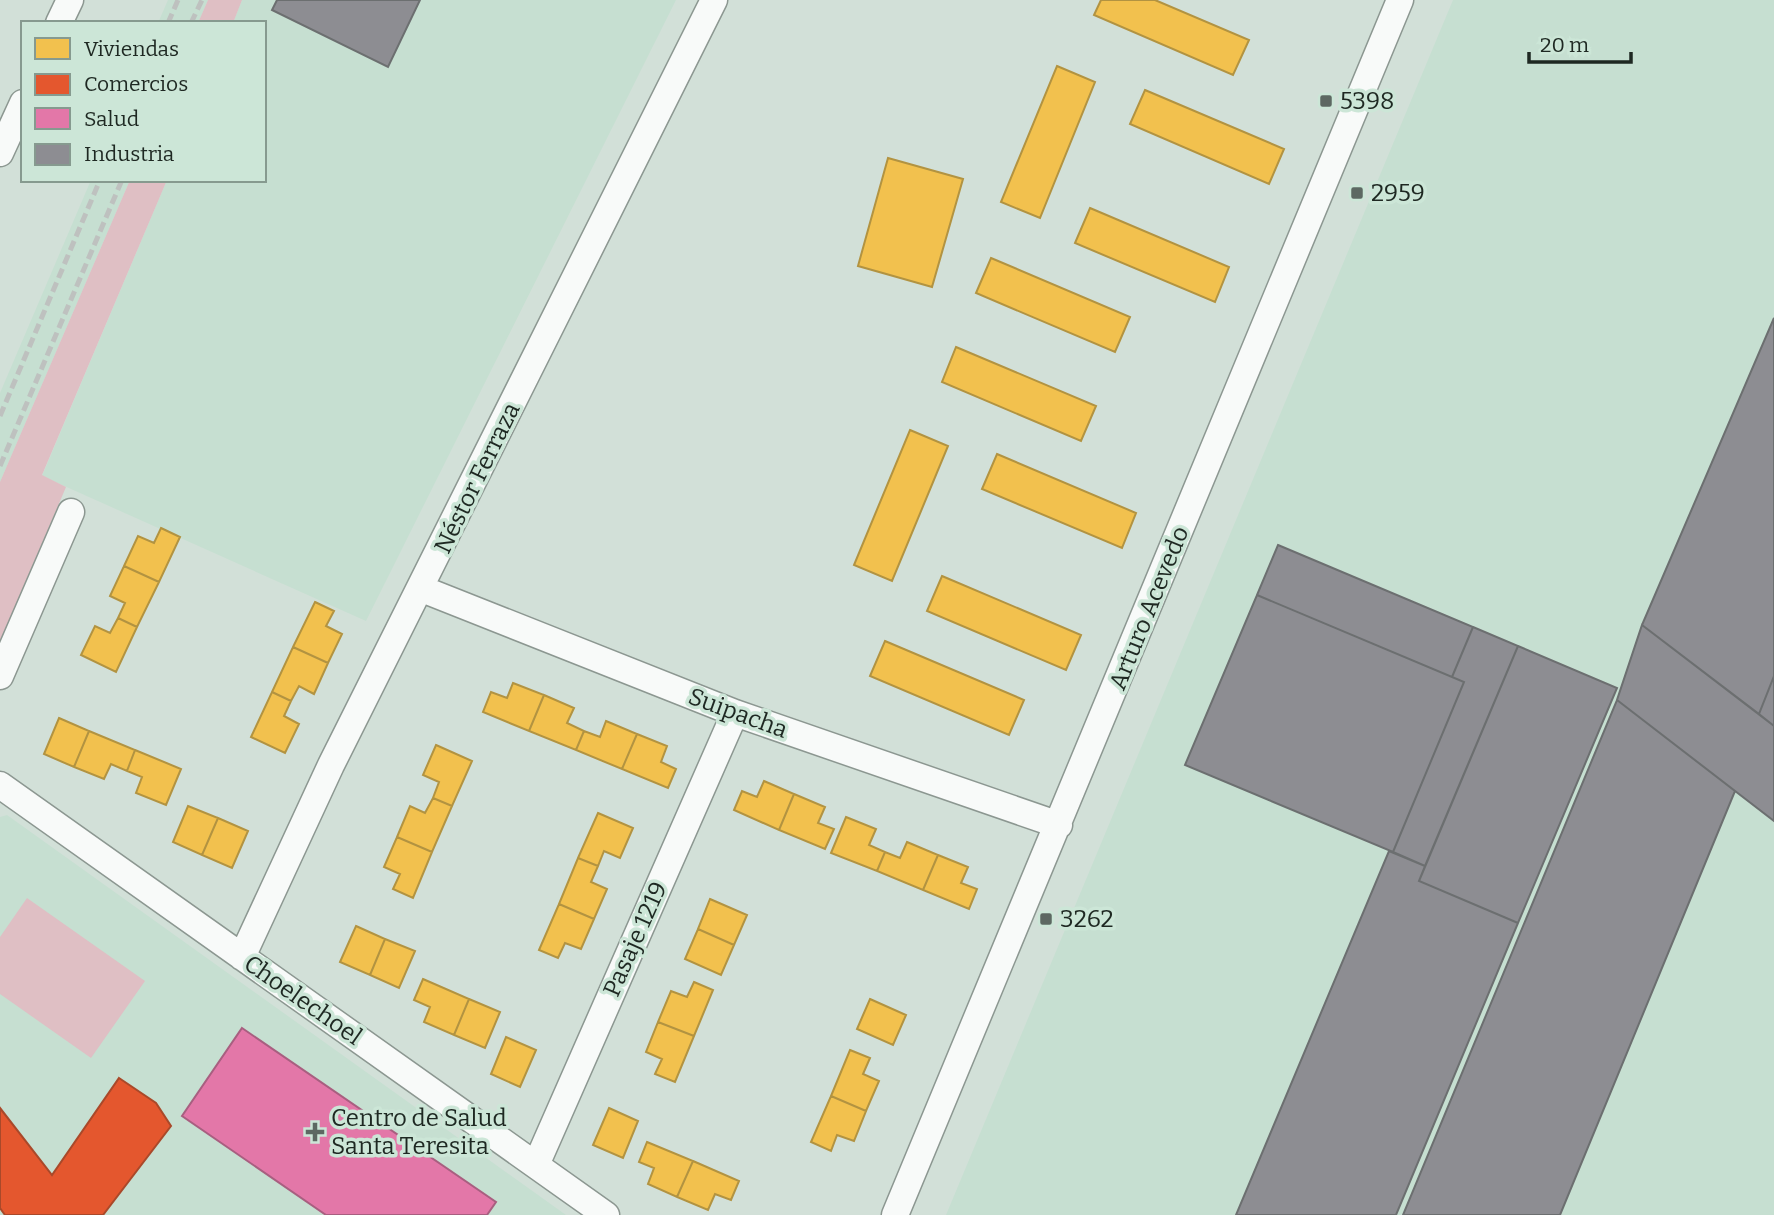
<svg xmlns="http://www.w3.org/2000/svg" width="1774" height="1215" viewBox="0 0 1774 1215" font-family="Bitter,serif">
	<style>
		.built { fill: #c6dfd1 }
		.green { fill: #dfbfc4 }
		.homes { fill: #f2c14e; stroke: #b29341; stroke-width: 2 }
		.shops { fill: #e4572e; stroke: #a9492a; stroke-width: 2 }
		.health { fill: #e377a8; stroke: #a85f80; stroke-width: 2 }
		.industry { fill: #8d8d92; stroke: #6c6f70; stroke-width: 2 }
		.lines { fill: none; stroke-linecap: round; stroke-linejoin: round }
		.minor-casing { stroke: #8c9791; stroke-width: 29 }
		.minor { stroke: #f8faf9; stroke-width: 26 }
		.rail { stroke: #bec1bf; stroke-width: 5; stroke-dasharray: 10 5; stroke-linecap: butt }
		.poi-dot { fill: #5d6862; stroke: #cce6d7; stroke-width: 2.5 }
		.labels { text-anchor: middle; stroke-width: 7; stroke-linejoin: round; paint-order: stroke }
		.poi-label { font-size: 24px; fill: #1e2822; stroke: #cce6d7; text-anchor: start }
		.street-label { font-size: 24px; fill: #1e2822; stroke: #cce6d7 }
	</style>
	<rect width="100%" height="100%" fill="#d2e0d8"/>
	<path class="built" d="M168,0H208L198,23H158Z
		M242,0H676L366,621L42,476L167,180H264V23H233Z
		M1453,0H1774V1215H946Z
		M91,180H130L0,482V393Z
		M7,815L566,1215H0V817Z"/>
	<path class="green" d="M208,0H242L233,23H198Z
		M130,180H167L42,475L66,487L0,643V482Z
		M27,898L145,981L91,1058L0,994V937Z"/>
	<path class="homes" d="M1101,0H1155L1249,40L1233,75L1094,15Z
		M1057,66L1095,82L1040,218L1001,202Z
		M1145,90L1284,149L1269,184L1130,124Z
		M888,158L963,179L932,287L858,266Z
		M1090,208L1229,267L1215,302L1075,243Z
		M991,258L1130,317L1115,352L976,293Z
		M956,347L1096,406L1081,441L942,382Z
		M910,430L948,446L892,581L854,565Z
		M997,454L1136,513L1122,548L982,489Z
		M161,528L180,537L159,582L124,566L138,536L154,543Z
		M124,566L159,582L137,627L118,618L125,603L110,596Z
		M942,576L1081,635L1066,670L927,611Z
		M315,602L334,611L326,626L342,634L328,663L293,647Z
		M118,618L137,627L116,672L81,655L95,626L110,633Z
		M885,641L1024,700L1009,735L870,676Z
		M293,647L328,663L314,694L299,686L291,701L272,692Z
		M513,683L544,695L529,731L483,712L491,692L507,698Z
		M272,692L291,701L284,716L299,724L285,753L251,737Z
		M544,695L574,708L567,723L584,731L576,750L529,731Z
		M59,718L89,731L74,767L44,754Z
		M606,721L637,734L622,769L576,750L584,731L600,737Z
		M89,731L135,750L127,771L111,764L104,779L74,767Z
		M637,734L667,746L661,762L676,769L668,788L622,769Z
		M436,745L472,761L452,806L433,798L439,782L423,775Z
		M135,750L181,769L166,805L136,793L142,777L127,771Z
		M764,781L794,794L779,830L734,810L742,791L757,797Z
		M794,794L825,807L818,823L834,829L825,849L779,830Z
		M433,798L452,806L432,852L397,837L410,806L425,813Z
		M188,806L218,818L202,855L173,842Z
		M598,813L633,828L620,858L604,851L598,866L578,858Z
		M846,817L876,829L869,845L885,852L877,871L831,853Z
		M218,818L248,831L232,868L202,855Z
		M397,837L432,852L413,898L393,889L400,874L384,867Z
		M907,842L938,855L923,890L877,871L885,852L900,858Z
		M938,855L968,867L961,883L977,889L969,909L923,890Z
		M578,858L598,866L591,882L607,889L594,919L559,904Z
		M710,899L747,915L734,945L698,929Z
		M559,904L594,919L581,949L565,943L558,958L539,950Z
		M356,926L385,939L370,975L340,962Z
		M698,929L734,945L721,975L685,959Z
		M385,939L415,951L399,988L370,975Z
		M423,979L469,999L454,1035L424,1022L430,1007L414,1000Z
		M694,982L713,990L694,1036L658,1022L671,991L687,997Z
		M469,999L500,1012L485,1048L454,1035Z
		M870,999L906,1015L893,1045L857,1029Z
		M658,1022L694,1036L675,1082L655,1074L662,1059L646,1052Z
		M506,1037L536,1050L520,1087L491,1074Z
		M850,1050L870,1058L863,1074L879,1081L866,1111L831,1096Z
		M831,1096L866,1111L854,1141L837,1135L831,1151L811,1142Z
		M609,1108L638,1121L623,1158L593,1145Z
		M647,1142L693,1161L677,1197L648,1184L654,1168L639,1162Z
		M693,1161L739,1181L731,1200L715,1194L708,1210L677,1197Z"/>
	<path class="shops" d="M119,1078L156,1103L171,1126L103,1215H5L0,1208V1108L52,1175Z"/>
	<path class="health" d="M242,1028L496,1202L487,1215H326L182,1116Z"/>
	<path class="industry" d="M277,0H420L388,67L272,10Z
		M1774,318V676L1759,714L1642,625Z
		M1278,545L1473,627L1452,677L1257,595Z
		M1257,595L1464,682L1393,852L1185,765Z
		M1642,625L1774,726V821L1617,700Z
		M1473,627L1518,646L1425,866L1393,852L1464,682L1452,677Z
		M1518,646L1617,688L1518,923L1419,881Z
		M1774,676V726L1759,714Z
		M1617,700L1735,791L1560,1215H1403Z
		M1389,851L1425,866L1419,881L1518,923L1396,1215H1236Z"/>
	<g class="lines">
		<g class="minor-casing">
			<path id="minor" d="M59,23L70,0
				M0,153L23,103
				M422,589L735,713L1059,825
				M0,676L71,512
				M0,785L606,1215
				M242,957L331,765L714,0
				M536,1165L735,713
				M895,1215L1400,0"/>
		</g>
		<use href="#minor" class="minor"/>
		<path class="rail" d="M168,23L178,0
			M191,23L202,0
			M0,416L100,180
			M0,466L122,180"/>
	</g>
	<g class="poi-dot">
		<rect x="1319" y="94" width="14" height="14" rx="3.5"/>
		<rect x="1350" y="186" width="14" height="14" rx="3.5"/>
		<rect x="1039" y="912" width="14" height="14" rx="3.5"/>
		<path d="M311.5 1121.5h7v7h7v7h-7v7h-7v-7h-7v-7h7z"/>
	</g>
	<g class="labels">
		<g class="poi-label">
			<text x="1340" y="109">5398</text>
			<text x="1371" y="201">2959</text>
			<text x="1060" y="927">3262</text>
			<text x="331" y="1126">Centro de Salud<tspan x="331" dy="28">Santa Teresita</tspan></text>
		</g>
		<g class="street-label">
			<text transform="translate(477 478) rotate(-64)" y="8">Néstor Ferraza</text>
			<text transform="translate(1149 608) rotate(-68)" y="8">Arturo Acevedo</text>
			<text transform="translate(738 713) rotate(20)" y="8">Suipacha</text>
			<text transform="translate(635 939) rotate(-66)" y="8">Pasaje 1219</text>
			<text transform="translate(303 1000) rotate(35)" y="8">Choelechoel</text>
		</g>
	</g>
	<rect x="21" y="21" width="245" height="161" fill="#cce6d7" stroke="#869a8f" stroke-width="2"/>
	<rect x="35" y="38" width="35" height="21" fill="#f2c14e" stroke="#869a8f" stroke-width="2"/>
	<text x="84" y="56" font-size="21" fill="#1e2822">Viviendas</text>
	<rect x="35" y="74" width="35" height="21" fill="#e4572e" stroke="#869a8f" stroke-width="2"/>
	<text x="84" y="91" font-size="21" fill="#1e2822">Comercios</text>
	<rect x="35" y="108" width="35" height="21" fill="#e377a8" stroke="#869a8f" stroke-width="2"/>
	<text x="84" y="126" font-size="21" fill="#1e2822">Salud</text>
	<rect x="35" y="144" width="35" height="21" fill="#8d8d92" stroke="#869a8f" stroke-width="2"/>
	<text x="84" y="161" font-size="21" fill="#1e2822">Industria</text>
	<path d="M1529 52v10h102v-10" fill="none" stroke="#1e2822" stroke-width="3.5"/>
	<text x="1540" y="52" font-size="21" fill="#1e2822" stroke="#cce6d7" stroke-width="5" paint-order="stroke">20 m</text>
</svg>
